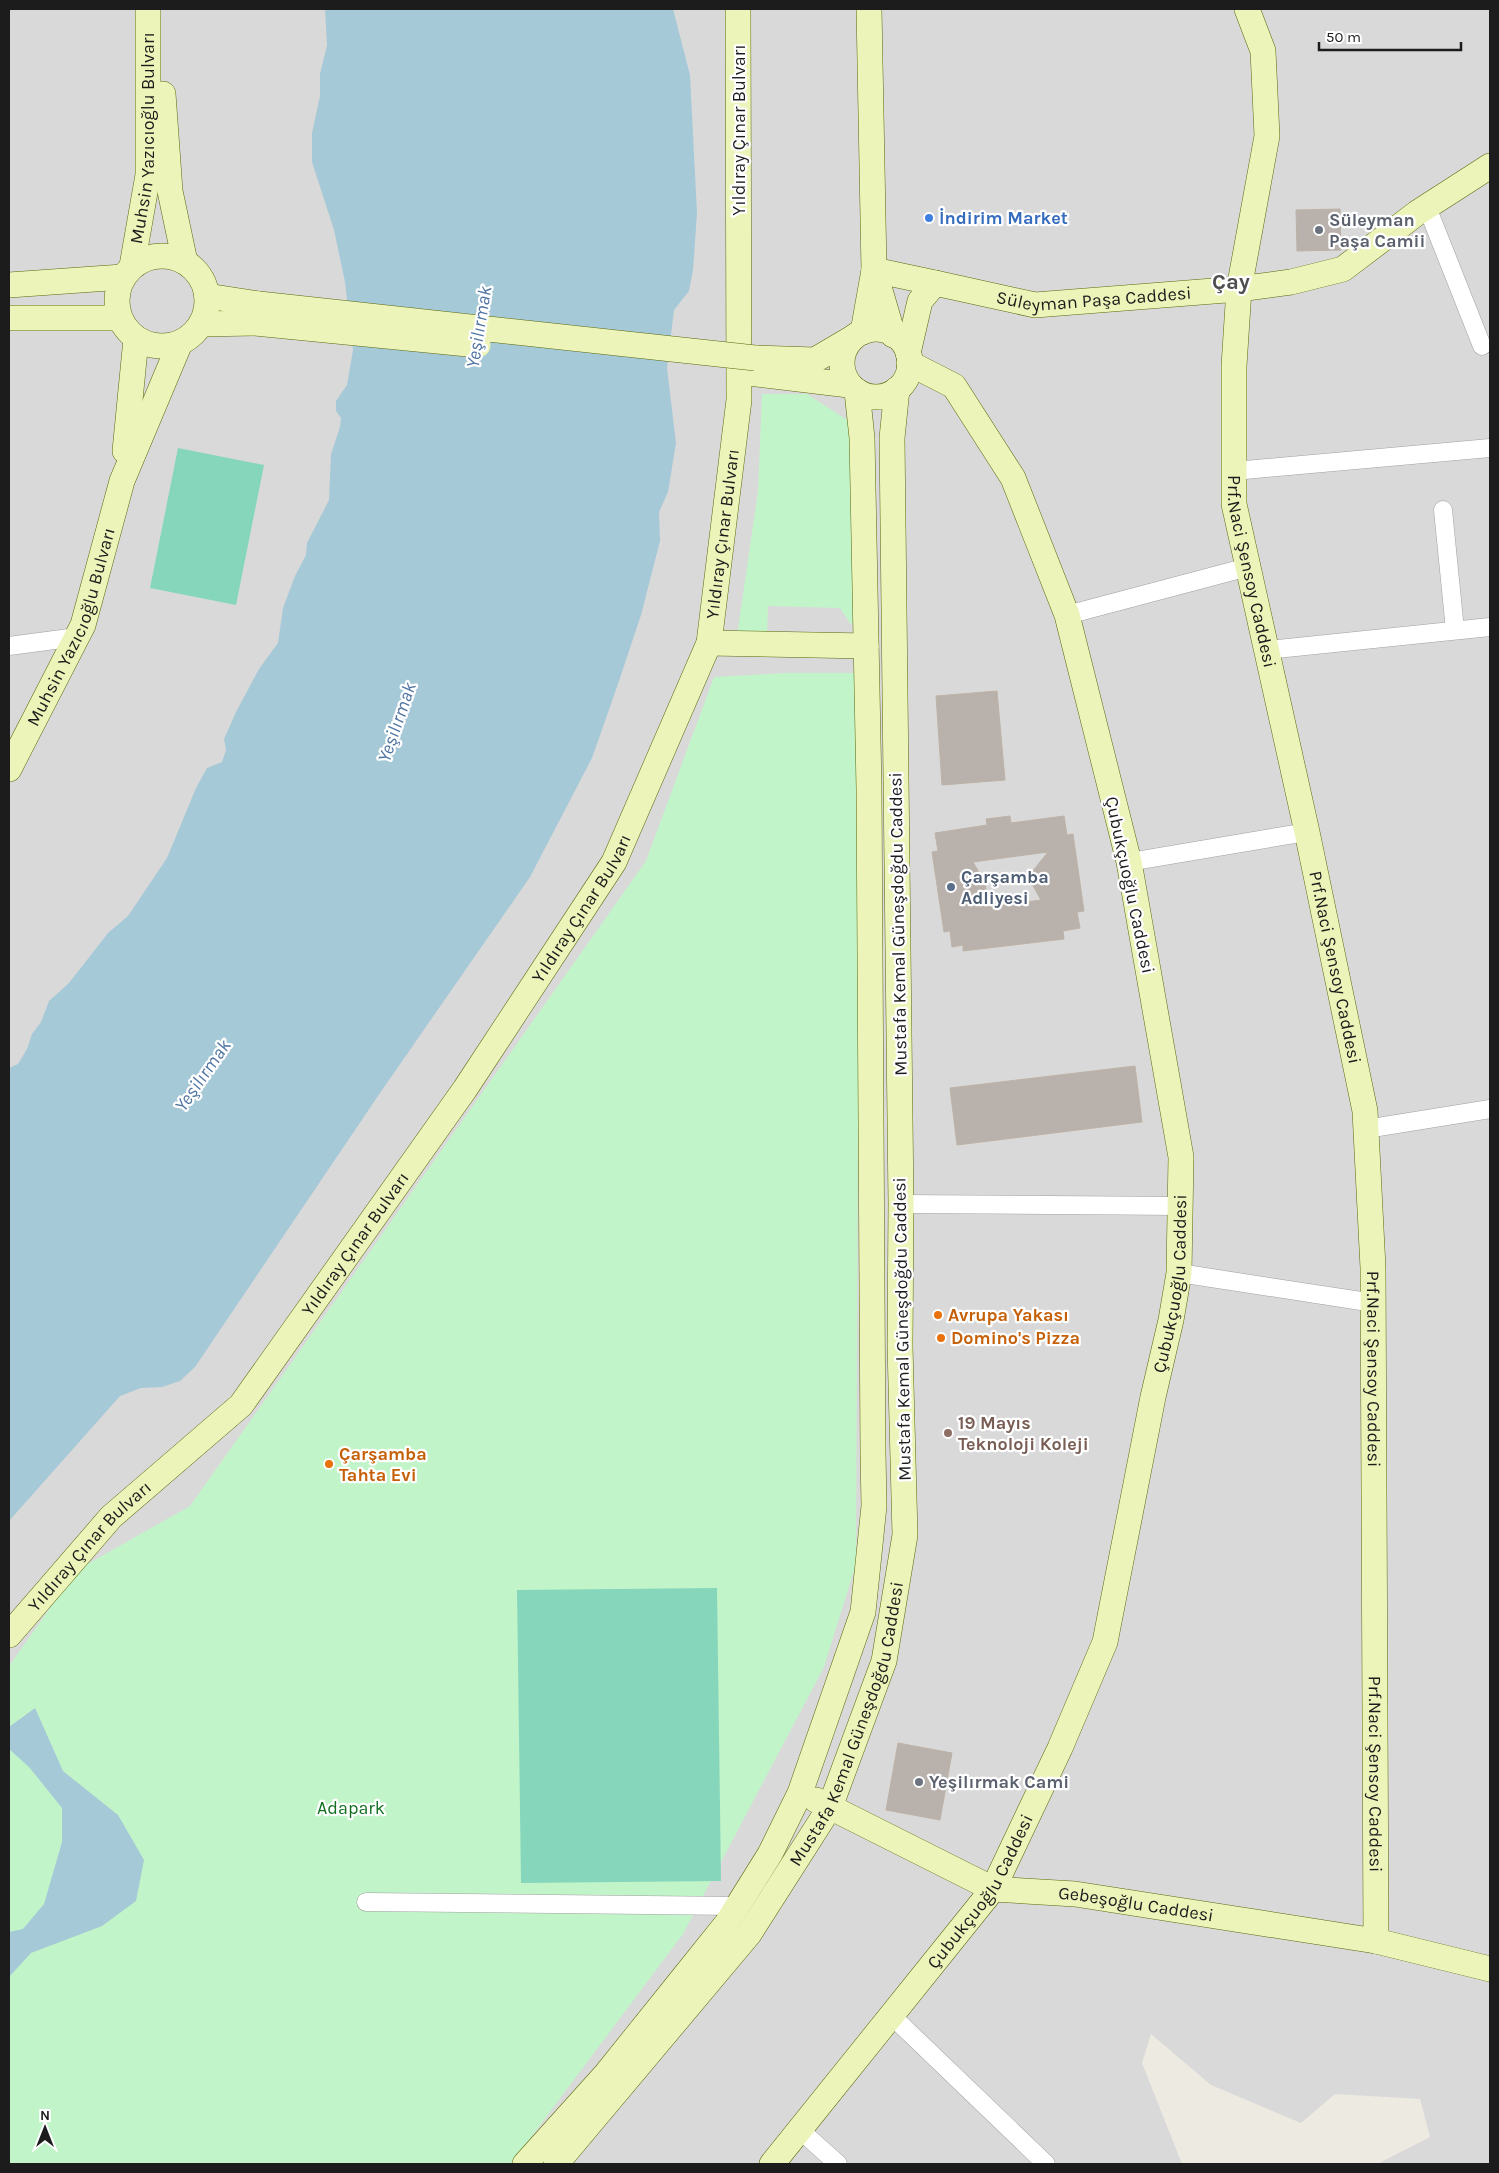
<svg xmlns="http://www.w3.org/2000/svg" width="1499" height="2173" viewBox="0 0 1499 2173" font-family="Karla,sans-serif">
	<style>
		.residential { fill: #dad9d9 }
		.park { fill: #c2f4c9 }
		.pitch { fill: #86d6bc }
		.water { fill: #a6c9d7 }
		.building { fill: #b9b2ac; stroke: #bdb2a6; fill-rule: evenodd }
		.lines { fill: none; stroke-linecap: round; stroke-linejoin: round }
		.street-casing { stroke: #a0a0a0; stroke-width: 19 }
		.secondary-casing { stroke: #59690d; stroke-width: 26 }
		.street { stroke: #fff; stroke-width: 18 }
		.secondary { stroke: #edf4b9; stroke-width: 25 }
		.secondary-bridge-casing { stroke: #59690d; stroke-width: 26; stroke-linecap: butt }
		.secondary-bridge { stroke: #edf4b9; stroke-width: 25 }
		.shop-dot { fill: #3f7fe0; stroke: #fff; stroke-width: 2 }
		.worship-dot { fill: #6b7280; stroke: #fff; stroke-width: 2 }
		.service-dot { fill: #5c6f8a; stroke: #fff; stroke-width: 2 }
		.food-dot { fill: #e8710a; stroke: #fff; stroke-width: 2 }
		.education-dot { fill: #8d6e63; stroke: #fff; stroke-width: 2 }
		.labels { text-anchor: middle; stroke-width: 4.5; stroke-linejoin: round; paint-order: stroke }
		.street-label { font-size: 18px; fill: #1c1c1c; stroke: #fff }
		.shop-label { font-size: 18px; font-weight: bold; fill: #366cbe; stroke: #fff; text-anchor: start }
		.worship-label { font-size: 18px; font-weight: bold; fill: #5b616d; stroke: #fff; text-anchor: start }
		.service-label { font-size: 18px; font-weight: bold; fill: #4e5e75; stroke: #fff; text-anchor: start }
		.food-label { font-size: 18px; font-weight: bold; fill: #c56008; stroke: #fff; text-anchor: start }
		.education-label { font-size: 18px; font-weight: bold; fill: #785e54; stroke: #fff; text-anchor: start }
		.park-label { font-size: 18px; fill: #147021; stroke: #fff }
		.water-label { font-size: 19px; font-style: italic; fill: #5175a3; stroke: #fff }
		.district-label { font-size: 22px; font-weight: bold; fill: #4f4f4f; stroke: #fff }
	</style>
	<rect width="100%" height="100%" fill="#edeae2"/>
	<path class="residential" d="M9,9H1490V2164H1377L1430,2137L1420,2099L1335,2094L1301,2123L1211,2085L1151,2034L1142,2063L1182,2164H9Z"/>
	<path class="park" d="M762,394H807L849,421L860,605L851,625L840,608L768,606L767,636H737L758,491Z
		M786,673H860L856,1564L824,1667L683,1934L511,2164H9V1666L77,1570L190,1506L646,861L714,677Z"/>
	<path class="pitch" d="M178,448L264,465L236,605L150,588Z
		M717,1588L721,1881L521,1883L517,1590Z"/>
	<path class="water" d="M325,9H673L690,75L697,213L693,270L689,291L674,310L667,368L676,443L668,492L659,512L660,541L641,615L618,684L592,758L530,877L380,1093L195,1367L180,1381L162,1387L141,1388L120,1396L9,1521V1068L18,1064L27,1049L32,1034L41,1022L49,1001L69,983L108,933L128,916L167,858L196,788L207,768L222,762L226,750L224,739L236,712L259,669L278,643L283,608L295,576L306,555L307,543L329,500L331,454L340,427L341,418L336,411V401L347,385L353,350L345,282L334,230L312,162V133L320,96V74L327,45Z
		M35,1708L63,1771L118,1815L144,1860L136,1901L102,1926L31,1953L9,1977V1932L23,1929L44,1904L62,1842V1808L29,1767L9,1749V1727Z"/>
	<path class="building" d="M1340,209L1341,250L1297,251L1296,210Z
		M997,691L1005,780L942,785L936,696Z
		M1010,816L1011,823L1064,816L1067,835L1073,834L1084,911L1077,912L1080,928L1063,931L1064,939L963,951V945L952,947L950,931L944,932L932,852L938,851L935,833L987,825L986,819ZM1048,852L1028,877L1041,900L989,907L985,883L973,862Z
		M1135,1066L1142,1122L957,1145L950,1088Z
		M898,1743L952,1753L940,1820L886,1810Z"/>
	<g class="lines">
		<g class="street-casing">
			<path id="street" d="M1427,207L1482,346
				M1234,471L1490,448
				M1443,510L1455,630
				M1067,615L1248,567
				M9,646L77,637
				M1267,650L1490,627
				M1129,862L1307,832
				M1366,1129L1490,1109
				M901,1204L1181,1206
				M1179,1273L1374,1303
				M366,1902L737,1906
				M892,2016L1046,2164
				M800,2130L838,2164"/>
		</g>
		<g class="secondary-casing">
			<g id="secondary">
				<path d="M869,9L874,270L893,335"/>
				<path id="s1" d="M1247,9L1263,51L1267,136L1239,289L1234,366V504L1307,832L1365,1111L1373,1268L1376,1941"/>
				<path d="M163,94L170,191L185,262"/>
				<circle cx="162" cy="301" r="45"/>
				<path id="s2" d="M132,266L148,175V9"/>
				<path d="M9,285L123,277"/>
				<path d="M207,296L259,304"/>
				<path d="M9,318H119"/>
				<path d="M201,324L254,323"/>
				<circle cx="876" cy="363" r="34"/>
				<path d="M863,332L874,270L935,283"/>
				<path id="s3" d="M908,353L920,301L935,283L1035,305L1239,289L1291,282L1343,269L1417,213L1490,166"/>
				<path d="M755,358L815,360L854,337"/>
				<path d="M749,373L849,385"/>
				<path d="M125,451L136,339"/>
				<path d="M709,643L866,646"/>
				<path id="s4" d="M9,769L83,625L122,481L180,343"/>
				<path id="s5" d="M9,1635L111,1517L241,1405L465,1089L614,862L709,643L739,400L738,9"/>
				<path id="s6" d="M816,1800L993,1889L1075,1894L1376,1941L1490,1969"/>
				<path d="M525,2164L606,2074L679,1983L727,1923L770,1854L800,1793L863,1612L874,1506L873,1453L869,789L862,438L857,391"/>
				<path id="s7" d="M556,2164L749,1934L830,1807L884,1661L905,1535L900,1346L901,1204L892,438L897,389"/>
				<path id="s8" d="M772,2164L993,1889L1060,1748L1105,1642L1153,1397L1171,1320L1179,1273L1181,1157L1129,862L1067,615L1013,478L954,386L909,363"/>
			</g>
		</g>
		<use href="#street" class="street"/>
		<use href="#secondary" class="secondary"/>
		<g class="secondary-bridge-casing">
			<path id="secondary-bridge" d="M259,304L755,358
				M254,323L478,345"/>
		</g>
		<use href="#secondary-bridge" class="secondary-bridge"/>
	</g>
	<circle class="shop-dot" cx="929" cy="218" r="5"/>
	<g class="worship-dot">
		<circle cx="1319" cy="230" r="5"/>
		<circle cx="919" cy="1782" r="5"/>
	</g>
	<circle class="service-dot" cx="951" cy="887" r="5"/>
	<g class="food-dot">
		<circle cx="938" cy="1315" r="5"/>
		<circle cx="941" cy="1338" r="5"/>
		<circle cx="329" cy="1464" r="5"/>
	</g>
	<circle class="education-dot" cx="948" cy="1433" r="5"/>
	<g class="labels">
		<g class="street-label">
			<text transform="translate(739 130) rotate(-90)" y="6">Yıldıray Çınar Bulvarı</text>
			<text dy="6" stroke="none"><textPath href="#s2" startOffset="129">Muhsin Yazıcıoğlu Bulvarı</textPath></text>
			<text dy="6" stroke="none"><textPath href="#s3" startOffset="238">Süleyman Paşa Caddesi</textPath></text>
			<text dy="6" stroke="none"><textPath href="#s5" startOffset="1335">Yıldıray Çınar Bulvarı</textPath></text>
			<text dy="6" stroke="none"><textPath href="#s1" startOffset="570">Prf.Naci Şensoy Caddesi</textPath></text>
			<text dy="6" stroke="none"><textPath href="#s4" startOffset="156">Muhsin Yazıcıoğlu Bulvarı</textPath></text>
			<text transform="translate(1130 885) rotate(78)" y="6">Çubukçuoğlu Caddesi</text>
			<text dy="6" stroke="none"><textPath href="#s5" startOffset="930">Yıldıray Çınar Bulvarı</textPath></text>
			<text transform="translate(898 924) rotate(-91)" y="6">Mustafa Kemal Güneşdoğdu Caddesi</text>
			<text dy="6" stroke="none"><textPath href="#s1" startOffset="975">Prf.Naci Şensoy Caddesi</textPath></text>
			<text dy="6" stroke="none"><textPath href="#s5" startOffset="525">Yıldıray Çınar Bulvarı</textPath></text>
			<text dy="6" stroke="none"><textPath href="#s8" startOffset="989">Çubukçuoğlu Caddesi</textPath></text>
			<text transform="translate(902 1329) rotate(-91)" y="6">Mustafa Kemal Güneşdoğdu Caddesi</text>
			<text dy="6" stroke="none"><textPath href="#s1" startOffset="1380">Prf.Naci Şensoy Caddesi</textPath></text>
			<text dy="6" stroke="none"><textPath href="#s5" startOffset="120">Yıldıray Çınar Bulvarı</textPath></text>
			<text dy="6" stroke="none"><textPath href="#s7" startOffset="535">Mustafa Kemal Güneşdoğdu Caddesi</textPath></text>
			<text dy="6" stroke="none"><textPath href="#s1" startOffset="1785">Prf.Naci Şensoy Caddesi</textPath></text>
			<text dy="6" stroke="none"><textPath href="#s8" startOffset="344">Çubukçuoğlu Caddesi</textPath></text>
			<text dy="6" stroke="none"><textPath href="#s6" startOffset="342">Gebeşoğlu Caddesi</textPath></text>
		</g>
		<g class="shop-label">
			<text x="939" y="224">İndirim Market</text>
		</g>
		<g class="worship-label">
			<text x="1329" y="226">Süleyman<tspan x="1329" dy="21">Paşa Camii</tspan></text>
			<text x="929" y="1788">Yeşilırmak Cami</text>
		</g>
		<g class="service-label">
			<text x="961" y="883">Çarşamba<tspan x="961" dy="21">Adliyesi</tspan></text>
		</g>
		<g class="food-label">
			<text x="948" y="1321">Avrupa Yakası</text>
			<text x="951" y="1344">Domino's Pizza</text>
			<text x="339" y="1460">Çarşamba<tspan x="339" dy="21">Tahta Evi</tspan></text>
		</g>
		<g class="education-label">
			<text x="958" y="1429">19 Mayıs<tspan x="958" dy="21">Teknoloji Koleji</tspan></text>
		</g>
		<g class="park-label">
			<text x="351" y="1814">Adapark</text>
		</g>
		<g class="water-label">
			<text transform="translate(478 327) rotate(-81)" y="7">Yeşilırmak</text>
			<text transform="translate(396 722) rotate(-71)" y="7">Yeşilırmak</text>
			<text transform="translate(202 1075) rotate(-55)" y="7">Yeşilırmak</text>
		</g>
		<g class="district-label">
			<text x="1231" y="289">Çay</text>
		</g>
	</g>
	<rect width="1499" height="2173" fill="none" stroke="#1c1c1c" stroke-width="20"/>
	<g transform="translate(45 2128)" stroke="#ffffff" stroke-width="4" paint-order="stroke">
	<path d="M0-4L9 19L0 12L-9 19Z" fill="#1c1c1c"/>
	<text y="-8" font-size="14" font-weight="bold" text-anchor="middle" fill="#1c1c1c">N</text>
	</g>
	<path d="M1319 42v8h142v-8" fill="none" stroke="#1c1c1c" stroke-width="2.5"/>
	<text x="1326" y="42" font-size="15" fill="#1c1c1c" stroke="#ffffff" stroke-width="4" paint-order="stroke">50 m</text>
</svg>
